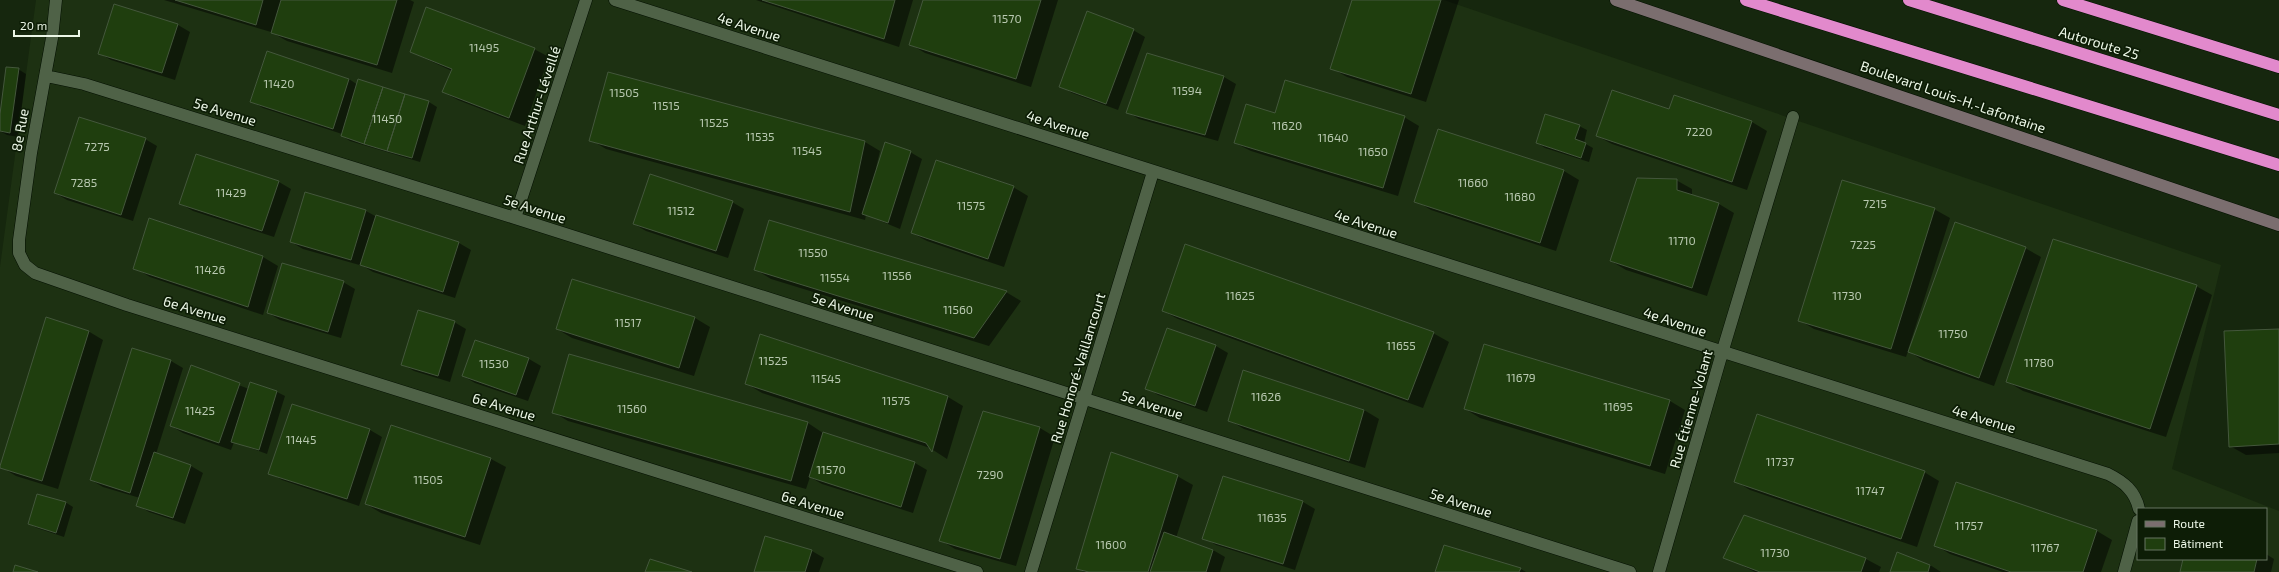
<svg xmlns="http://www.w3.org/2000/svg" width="2279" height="572" viewBox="0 0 2279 572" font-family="'Exo 2',sans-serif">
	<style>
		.built { fill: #1d3112; fill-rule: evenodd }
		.shadow { fill: #0007 }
		.building { fill: #1f3e0e; stroke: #44573c }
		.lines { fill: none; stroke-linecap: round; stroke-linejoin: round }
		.minor-casing { stroke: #030f00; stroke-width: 13 }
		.secondary-casing { stroke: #030f00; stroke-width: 13 }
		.motorway-casing { stroke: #030f00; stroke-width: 13 }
		.minor { stroke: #4f6247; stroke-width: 12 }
		.secondary { stroke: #7b6e6f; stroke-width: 12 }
		.motorway { stroke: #e289cc; stroke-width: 12 }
		.labels { text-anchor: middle; stroke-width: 3.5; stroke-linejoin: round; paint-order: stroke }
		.number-label { font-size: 12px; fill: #b9c9b1 }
		.street-label { font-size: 14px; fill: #ecf7e7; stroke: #0d1d06 }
	</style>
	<rect width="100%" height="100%" fill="#16270e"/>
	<path class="built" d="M36,0H1444L2221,265L2172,469L2279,511V572H0V267ZM2138,509H2266V559H2138Z"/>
	<path class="shadow" d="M164,0H410L414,2L392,73L287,41L271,32Z
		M756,0H913L899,47Z
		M924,0H1058L1031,87L925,53L910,44Z
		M1353,0H1459L1426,102L1347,77L1331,68Z
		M114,6L178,25L190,32L175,80L111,60L99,53Z
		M1133,30L1145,37L1118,110L1072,93L1060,86Z
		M534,49L549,57L525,126L458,100L443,92L452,71L411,52Z
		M267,53L349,79L358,85L359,80L429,102L437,107L420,162L350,141L342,136V134L263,108L251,101Z
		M1148,54L1224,77L1236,84L1218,141L1139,119L1127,112Z
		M18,69L26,74L18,137L7,135L0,131V122Z
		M1675,96L1752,122L1767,131L1747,190L1612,144L1597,136L1670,110Z
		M1275,114L1404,117L1419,126L1398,196L1251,151L1235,143Z
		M1579,126L1587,130L1584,143L1593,148L1589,162L1545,148L1537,143Z
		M1439,130L1564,171L1579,180L1556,251L1431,210L1416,201Z
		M145,139L157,146L133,221L67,200L55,193Z
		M591,140L865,142L880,151L876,168L910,152L922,159L900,229L866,215L865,220L606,149Z
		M1676,180L1692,189V195L1719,204L1734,213L1707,296L1626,270L1611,261Z
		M279,182L291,189L274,237L193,211L181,204Z
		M1013,187L1028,196L1004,267L927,241L912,233Z
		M306,193L366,211L377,217L459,243L471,250L455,298L373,272L363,266L303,249L291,242Z
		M732,202L744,209L728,258L646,231L634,224Z
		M1934,209L1950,218L1908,350L2025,248L2041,257L1994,386L1924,361L1908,351L1906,357L1814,329L1799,320Z
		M149,220L263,257L278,266L263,315L150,277L135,268Z
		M756,270L1006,292L1021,301L989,346L771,279Z
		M573,280L695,318L710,327L694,376L572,338L557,329Z
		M343,282L355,289L341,338L280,320L268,313Z
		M2196,286L2212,295L2166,437L2023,391L2008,382Z
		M1163,311L1433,333L1449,342L1423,408L1178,319Z
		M454,322L466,329L450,382L414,371L402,364Z
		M1167,329L1216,346L1228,353L1207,412L1158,395L1147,388Z
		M2279,330V453L2246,455L2230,446Z
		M88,331L103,340L58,489L16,476L1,467Z
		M761,335L948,397L963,406L947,459L930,448L762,393L747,384Z
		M475,341L529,359L541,366L528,401L475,383L463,376Z
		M570,355L808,423L823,433L915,463L927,470L913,513L822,484L810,477L806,489L568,421L553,412Z
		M171,361L183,368L156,454L191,466L203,473L185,524L149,512L137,505L140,498L103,487L91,480Z
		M191,367L249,389L277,392L285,396L267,454L234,442L231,450L183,433L171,426Z
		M1670,401L1685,410L1665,474L1480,418L1465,409Z
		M292,405L370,430L382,437L359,506L282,480L270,473Z
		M1364,410L1379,419L1365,468L1244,429L1229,420Z
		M983,413L1040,428L1055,437L1016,566L955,549L940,540Z
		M392,426L491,459L506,467L480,545L381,513L366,504Z
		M1924,472L1939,481L1917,547L1750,490L1735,481Z
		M1177,476L1193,485L1176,538L1213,550L1225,557L1220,572H1084L1078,568Z
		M65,502L73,507L64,537L37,528L29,524Z
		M1303,502L1315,509L1295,570L1216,545L1204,538Z
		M2097,531L2112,540L2101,572H2003L1950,554L1935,545Z
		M766,537L812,551L824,558L819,572H755Z
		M1445,546L1521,569L1526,572H1437Z
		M1898,553L1930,565L1941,572H1891Z
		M2266,554L2274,559L2271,572H2181L2184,559H2266Z
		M1725,557L1866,559L1881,567L1879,572H1755Z"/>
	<path class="building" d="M175,0H263L256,25Z
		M281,0H397L377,65L271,33Z
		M762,0H895L884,39Z
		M923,0H1041L1016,79L909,45Z
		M1352,0H1441L1411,94L1330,69Z
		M114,4L178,24L162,73L98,54Z
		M426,7L535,48L509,118L442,92L452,69L410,52Z
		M1087,11L1134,29L1106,104L1059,87Z
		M267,51L349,79L333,129L250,102Z
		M1147,53L1224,76L1205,135L1126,113Z
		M6,67L19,68L10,133L0,131V114Z
		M608,72L865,141L850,212L589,141Z
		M358,79L383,87L364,144L341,136Z
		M1285,80L1405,116L1383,188L1234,143L1246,104L1275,113Z
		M383,87L405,94L387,151L364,144Z
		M1612,90L1669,109L1674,95L1752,121L1732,182L1596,136Z
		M405,94L429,101L412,158L387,151Z
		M1545,114L1580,125L1575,139L1586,143L1581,158L1536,143Z
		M79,117L146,138L121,215L54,193Z
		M1438,129L1564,170L1540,243L1414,202Z
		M885,142L911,151L888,223L862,214Z
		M196,154L279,181L262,231L179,204Z
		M936,160L1014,186L988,259L911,233Z
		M650,174L733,201L716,251L633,224Z
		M1637,178L1677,179V190L1719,203L1692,288L1610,261Z
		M1842,180L1935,208L1891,349L1798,321Z
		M305,192L366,210L351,260L290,242Z
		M376,215L459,242L443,292L360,265Z
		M149,218L263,256L248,307L133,269Z
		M769,220L1007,291L974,338L754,270Z
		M1955,222L2026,247L1979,378L1908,352Z
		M2053,239L2197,285L2150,429L2006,382Z
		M1185,244L1434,332L1408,400L1162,311Z
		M282,263L344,281L328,332L267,313Z
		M572,279L695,317L679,368L556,329Z
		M418,310L455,321L438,376L401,365Z
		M46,317L89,331L42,481L0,468V466Z
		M1167,328L1216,345L1195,406L1145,389Z
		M2279,329V444L2229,447L2224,331Z
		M760,334L948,396L932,452L926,443L745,384Z
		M475,340L529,358L516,395L462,376Z
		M1484,344L1670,400L1650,466L1464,409Z
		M132,348L171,360L130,493L90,480Z
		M569,354L808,422L791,481L552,413Z
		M191,365L240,383L219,443L170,426Z
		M1243,370L1364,410L1349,461L1228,421Z
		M250,382L277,391L259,450L231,442Z
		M292,404L370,429L347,499L268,474Z
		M983,411L1040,427L1000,559L939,541Z
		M1757,414L1925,471L1901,539L1734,482Z
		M391,425L491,458L465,537L365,504Z
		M823,432L915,462L901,507L809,477Z
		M154,452L191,465L173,518L136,506Z
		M1111,452L1178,475L1148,572H1089L1076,569Z
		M1223,476L1303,501L1283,564L1202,539Z
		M1956,482L2097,530L2083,572H2011L1934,546Z
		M37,494L66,502L56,533L28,524Z
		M1744,515L1866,558L1861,572H1760L1723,558Z
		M1164,532L1213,550L1206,572H1150Z
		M765,536L812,550L805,572H754Z
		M1444,545L1521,568L1519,572H1435Z
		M1897,552L1930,565L1928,572H1890Z
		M650,559L692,572H645Z
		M2183,559H2257L2254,572H2180Z
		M15,565L38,572H13Z"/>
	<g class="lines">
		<g class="minor-casing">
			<path id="minor" d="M56,0L52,38L31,153L19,240V253L25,265L35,273L127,305L977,572
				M615,0L2108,474C2124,482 2135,491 2139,509
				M46,76L84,84L515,218L1630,572
				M515,218L586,0
				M1031,572L1153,172
				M1659,572L1722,353L1793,117
				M2124,572L2138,521"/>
		</g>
		<g class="secondary-casing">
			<path id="secondary" d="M1616,0L2279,225"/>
		</g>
		<g class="motorway-casing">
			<path id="motorway" d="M1746,0L2279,165
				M1909,0L2279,115
				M2063,0L2279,67"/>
		</g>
		<use href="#minor" class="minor"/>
		<use href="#secondary" class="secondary"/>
		<use href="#motorway" class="motorway"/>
	</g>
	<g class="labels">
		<g class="number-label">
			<text x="1007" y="23">11570</text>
			<text x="484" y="52">11495</text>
			<text x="279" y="88">11420</text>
			<text x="1187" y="95">11594</text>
			<text x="624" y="97">11505</text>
			<text x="666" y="110">11515</text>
			<text x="387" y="123">11450</text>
			<text x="714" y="127">11525</text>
			<text x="1287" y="130">11620</text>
			<text x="1699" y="136">7220</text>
			<text x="760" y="141">11535</text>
			<text x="1333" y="142">11640</text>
			<text x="97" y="151">7275</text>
			<text x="807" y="155">11545</text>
			<text x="1373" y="156">11650</text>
			<text x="84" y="187">7285</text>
			<text x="1473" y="187">11660</text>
			<text x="231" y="197">11429</text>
			<text x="1520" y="201">11680</text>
			<text x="1875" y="208">7215</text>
			<text x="971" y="210">11575</text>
			<text x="681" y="215">11512</text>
			<text x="1682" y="245">11710</text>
			<text x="1863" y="249">7225</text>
			<text x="813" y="257">11550</text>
			<text x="210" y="274">11426</text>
			<text x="897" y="280">11556</text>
			<text x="835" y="282">11554</text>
			<text x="1240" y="300">11625</text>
			<text x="1847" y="300">11730</text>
			<text x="958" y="314">11560</text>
			<text x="628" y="327">11517</text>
			<text x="1953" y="338">11750</text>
			<text x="1401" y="350">11655</text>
			<text x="773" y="365">11525</text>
			<text x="2039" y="367">11780</text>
			<text x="494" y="368">11530</text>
			<text x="1521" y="382">11679</text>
			<text x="826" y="383">11545</text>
			<text x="1266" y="401">11626</text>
			<text x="896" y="405">11575</text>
			<text x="1618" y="411">11695</text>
			<text x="632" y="413">11560</text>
			<text x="200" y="415">11425</text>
			<text x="301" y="444">11445</text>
			<text x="1780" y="466">11737</text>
			<text x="831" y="474">11570</text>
			<text x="990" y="479">7290</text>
			<text x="428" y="484">11505</text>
			<text x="1870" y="495">11747</text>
			<text x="1272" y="522">11635</text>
			<text x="1969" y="530">11757</text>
			<text x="1111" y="549">11600</text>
			<text x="2045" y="552">11767</text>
			<text x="1775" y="557">11730</text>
		</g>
		<g class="street-label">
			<text transform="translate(749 27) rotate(18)" y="5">4e Avenue</text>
			<text transform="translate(2099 43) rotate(17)" y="5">Autoroute 25</text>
			<text transform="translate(1953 97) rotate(19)" y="5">Boulevard Louis-H.-Lafontaine</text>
			<text transform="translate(537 105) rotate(-72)" y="5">Rue Arthur-Léveillé</text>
			<text transform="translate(225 112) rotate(17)" y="5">5e Avenue</text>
			<text transform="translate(1058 125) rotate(18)" y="5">4e Avenue</text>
			<text transform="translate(20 130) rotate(-80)" y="5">8e Rue</text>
			<text transform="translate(535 209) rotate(18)" y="5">5e Avenue</text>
			<text transform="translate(1366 224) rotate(18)" y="5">4e Avenue</text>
			<text transform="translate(843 307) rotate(18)" y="5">5e Avenue</text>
			<text transform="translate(195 310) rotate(17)" y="5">6e Avenue</text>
			<text transform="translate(1675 322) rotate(18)" y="5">4e Avenue</text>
			<text transform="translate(1078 368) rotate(-73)" y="5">Rue Honoré-Vaillancourt</text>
			<text transform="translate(1152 405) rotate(18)" y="5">5e Avenue</text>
			<text transform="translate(504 407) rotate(17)" y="5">6e Avenue</text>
			<text transform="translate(1691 409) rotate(-74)" y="5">Rue Étienne-Volant</text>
			<text transform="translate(1984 419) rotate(17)" y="5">4e Avenue</text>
			<text transform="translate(1461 503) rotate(18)" y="5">5e Avenue</text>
			<text transform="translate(813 505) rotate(17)" y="5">6e Avenue</text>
		</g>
	</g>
	<rect x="2137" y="508" width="130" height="52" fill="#0d1d06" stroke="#667460"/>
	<rect x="2145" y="521" width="20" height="6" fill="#7b6e6f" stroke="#667460"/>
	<text x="2173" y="528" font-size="12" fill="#ecf7e7">Route</text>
	<rect x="2145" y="538" width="20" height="12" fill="#1f3e0e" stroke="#667460"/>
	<text x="2173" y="548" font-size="12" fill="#ecf7e7">Bâtiment</text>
	<path d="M14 30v6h65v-6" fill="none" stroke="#ecf7e7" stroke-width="2"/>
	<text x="20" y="30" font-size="12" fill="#ecf7e7" stroke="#0d1d06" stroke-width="3" paint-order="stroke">20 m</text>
</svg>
